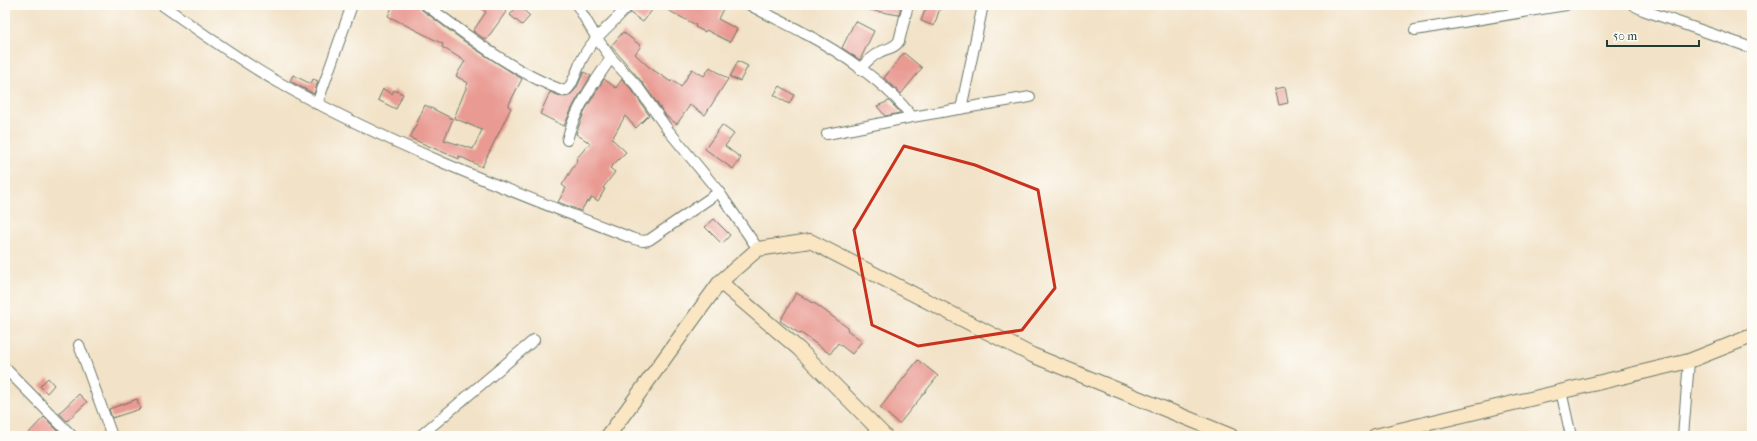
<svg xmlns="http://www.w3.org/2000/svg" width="1757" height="441" viewBox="0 0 1757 441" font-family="'IM FELL French Canon',serif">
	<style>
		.building { fill: #e99a92 }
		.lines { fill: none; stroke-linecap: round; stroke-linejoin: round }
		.street-casing { stroke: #697767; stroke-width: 12 }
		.secondary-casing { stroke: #697767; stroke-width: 16 }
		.street { stroke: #fff; stroke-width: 10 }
		.secondary { stroke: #fbe6c3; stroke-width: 14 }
		.marked { fill: none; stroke: #c8321e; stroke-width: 3; stroke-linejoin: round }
	</style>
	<rect width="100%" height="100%" fill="#fdfcf7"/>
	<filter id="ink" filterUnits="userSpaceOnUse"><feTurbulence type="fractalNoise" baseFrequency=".025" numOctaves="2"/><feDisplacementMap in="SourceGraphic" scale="8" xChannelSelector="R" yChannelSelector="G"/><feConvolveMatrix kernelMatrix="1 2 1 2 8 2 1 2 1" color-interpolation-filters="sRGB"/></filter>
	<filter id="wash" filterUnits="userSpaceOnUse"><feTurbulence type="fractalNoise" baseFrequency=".012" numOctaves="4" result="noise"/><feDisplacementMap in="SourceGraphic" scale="16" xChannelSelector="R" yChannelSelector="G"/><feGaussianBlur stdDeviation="0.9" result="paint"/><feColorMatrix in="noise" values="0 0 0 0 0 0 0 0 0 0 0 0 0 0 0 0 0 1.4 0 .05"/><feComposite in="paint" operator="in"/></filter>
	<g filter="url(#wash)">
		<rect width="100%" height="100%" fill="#f2e2c7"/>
		<g id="blocks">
			<path class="building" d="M393,5H420L422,10L472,47L522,79L508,106L511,108L482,167L459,156V159L410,138L425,105L453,119L444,140L473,149L482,130L454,118L468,83L456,76L465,61L442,47L443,44L388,16Z
				M477,5H499L506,12L486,40L473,31L486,12Z
				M518,5L530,16L522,25L510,15Z
				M635,5H656L643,22L630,13Z
				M658,5H725L718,19L737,29L730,42L706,30L705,32L695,27L696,25Z
				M870,5H901L899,15L869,10Z
				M927,5H941L934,26L921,21Z
				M855,21L874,31L860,60L842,48Z
				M623,32L641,46L635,54L649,67L671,82L672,80L681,87L692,69L704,76L710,67L728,79L705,115L690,105L677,124L667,117L642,82L611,46Z
				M904,53L922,68L901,94L884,78Z
				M738,61L748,66L740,81L730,77Z
				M584,72L591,76L574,104L564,126L540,114L550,92L563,97L569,96L576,89Z
				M293,75L311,84L313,79L318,81L314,94L290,81Z
				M604,79L616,88L622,79L632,90L649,115L636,128L625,116L612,139L626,152L610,168L615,172L603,188L605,189L598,201L592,197L589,202L587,201L581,211L558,202L566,188L562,185L577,161L576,159L590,143L576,134L585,110Z
				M780,86L794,95L789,104L774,95Z
				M1285,87L1288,103L1279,105L1275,89Z
				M383,89L392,94L394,90L403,94L396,109L378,100Z
				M889,101L897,109L900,113L885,116L877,106Z
				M722,125L734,134L725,146L741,158L733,169L705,149Z
				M714,219L730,235L722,244L705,227Z
				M796,293L817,305L848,328L847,330L862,341L852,354L838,343L830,354L801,333L800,334L780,321Z
				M918,360L938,376L899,424L880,408Z
				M48,378L54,385L47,393L40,386Z
				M79,394L87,402L67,421L59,413Z
				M137,399L140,409L112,418L109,409Z
				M44,417L63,436H26Z"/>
		</g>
	</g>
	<g filter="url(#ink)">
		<use href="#blocks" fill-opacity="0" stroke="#697767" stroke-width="1"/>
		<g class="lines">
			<g class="street-casing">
				<path id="street" d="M162,5C200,31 238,60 278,82C391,146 513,192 634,239L643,241L649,240L719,192
					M426,5C468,36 516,74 565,91C572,88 578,67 582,59C593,37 613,24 629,5
					M577,5L596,37L611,58L637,86L668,130L719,192L758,249
					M750,5C767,15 786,23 804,33C840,52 888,84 912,117
					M1633,5L1643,10L1752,48
					M1415,30L1566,5
					M860,69C866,62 872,56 880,52C887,48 894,49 899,41L908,5
					M317,104L352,5
					M961,109L983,5
					M827,134L912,117L1030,97
					M567,140C575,109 593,84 611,58
					M79,345L112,436
					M5,368L72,436
					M1561,391L1571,436
					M420,436L534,340
					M1683,436L1689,361"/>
			</g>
			<g class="secondary-casing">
				<path id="secondary" d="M720,282L799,349L885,436
					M608,436L720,282L758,249L810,241L1032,355L1231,436
					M1375,436L1689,361L1752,336"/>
			</g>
			<use href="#street" class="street"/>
			<use href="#secondary" class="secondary"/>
		</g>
	</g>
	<path class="marked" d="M904,146L975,165L1038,190L1055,288L1022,330L918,346L872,325L854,230Z"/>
	<rect width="1757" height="441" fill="none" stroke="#fdfcf7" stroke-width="20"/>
	<path d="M1607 40v6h92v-6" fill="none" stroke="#1f3d34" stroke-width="2"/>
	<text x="1613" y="40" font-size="12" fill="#1f3d34" stroke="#fdfcf7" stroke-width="3" paint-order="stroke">50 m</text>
</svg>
